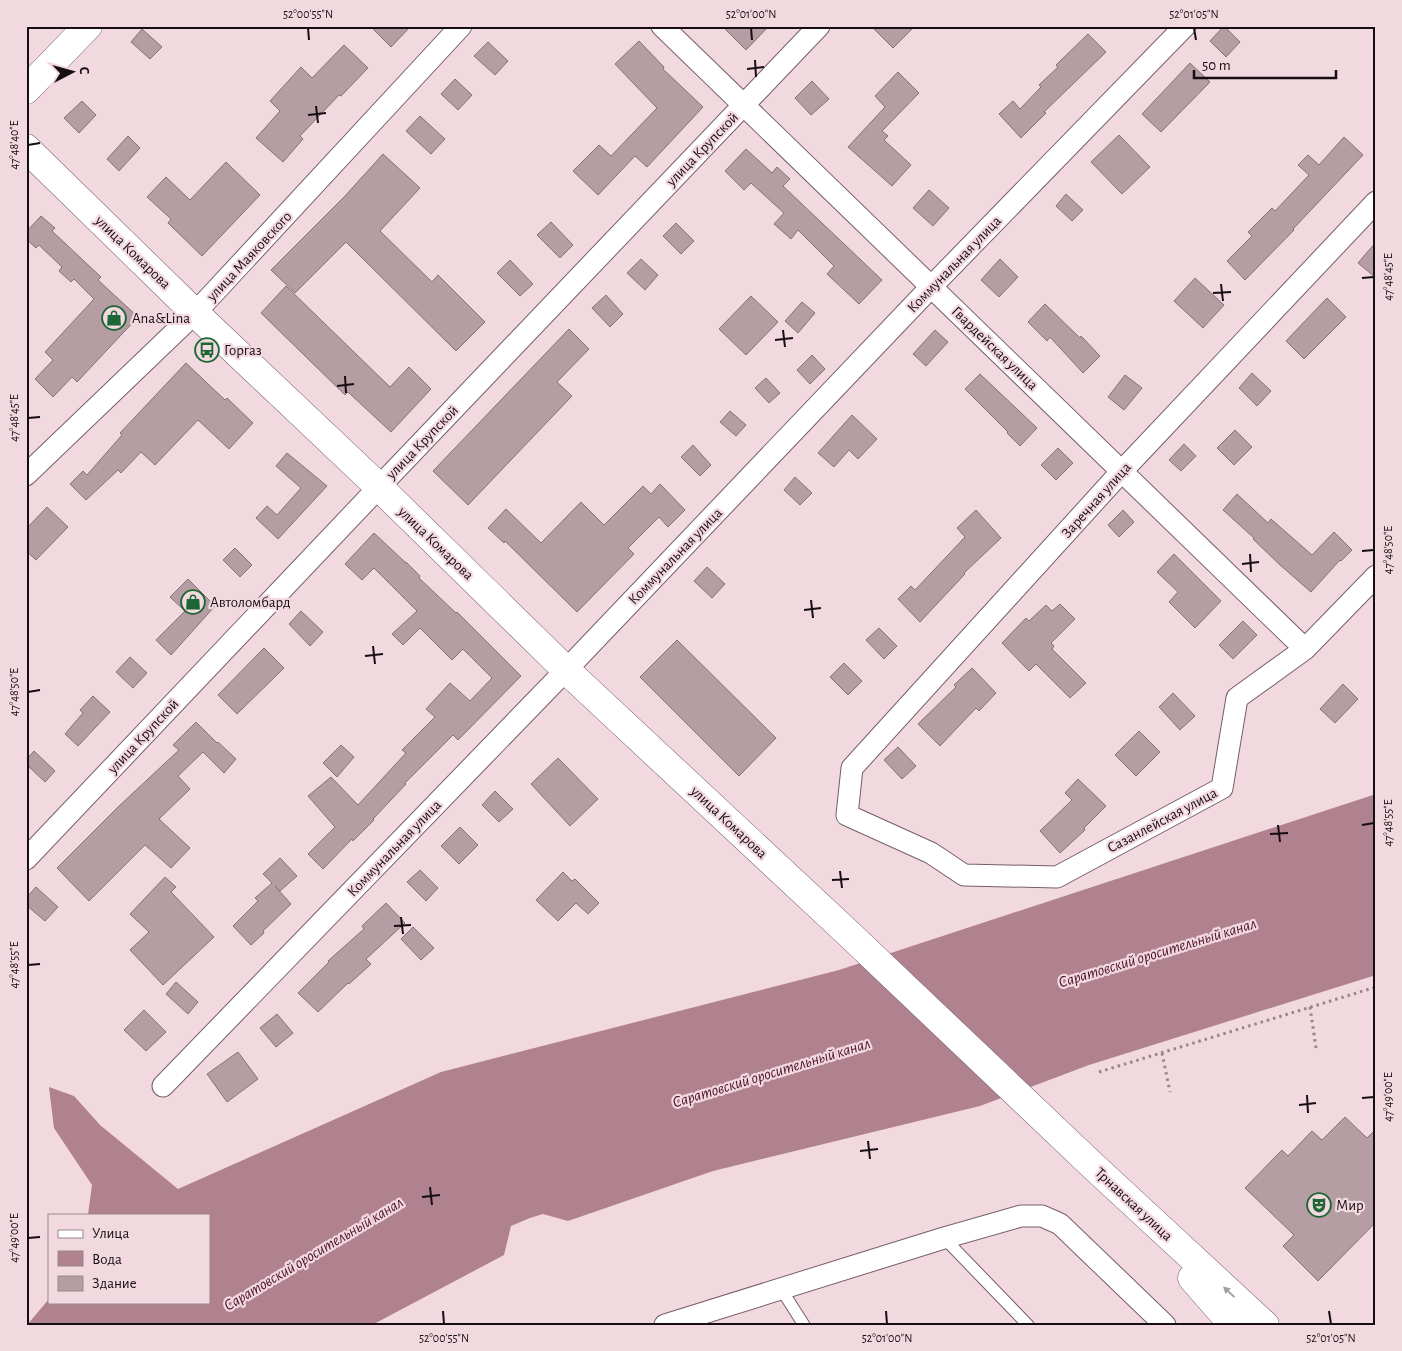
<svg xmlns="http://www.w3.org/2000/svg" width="1402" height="1351" viewBox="0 0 1402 1351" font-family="'Alegreya Sans',sans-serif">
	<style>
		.water { fill: #b0828f }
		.building { fill: #b59da3; stroke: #877076 }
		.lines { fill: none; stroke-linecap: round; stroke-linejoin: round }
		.lane-casing { stroke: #766065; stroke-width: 13 }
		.street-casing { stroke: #766065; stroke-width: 23 }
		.secondary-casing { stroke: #766065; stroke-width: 29 }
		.path { stroke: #97858a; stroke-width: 3; stroke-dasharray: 2.5 4; stroke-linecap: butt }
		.lane { stroke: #fff; stroke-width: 11 }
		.street { stroke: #fff; stroke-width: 21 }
		.secondary { stroke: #fff; stroke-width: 28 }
		.oneway { fill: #a29f9f }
		.ticks { fill: none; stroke: #160e10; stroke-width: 2 }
		.labels { text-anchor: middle; stroke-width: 4.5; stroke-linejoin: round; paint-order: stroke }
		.street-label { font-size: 15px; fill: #160e10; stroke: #f2d8df }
		.poi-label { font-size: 15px; fill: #160e10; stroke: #f2d8df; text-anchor: start }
		.water-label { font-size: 16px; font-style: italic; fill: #4a1128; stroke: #f2d8df }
		.neatline { fill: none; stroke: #160e10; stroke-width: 2 }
		.ticks-label { font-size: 12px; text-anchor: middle; fill: #160e10 }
	</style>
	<rect width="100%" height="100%" fill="#f2d8df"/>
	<path class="water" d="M1376,794V975L1089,1065L980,1106L713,1171L568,1221L543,1214L530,1218L511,1226L504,1255L372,1325H27L49,1299V1302H209V1215H88L92,1185L54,1128L49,1087L74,1096L100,1125L178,1189L441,1072L839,970Z"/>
	<path class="building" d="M370,26H411L391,47Z
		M722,26H769L746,50Z
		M871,26H915L893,48Z
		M1224,26L1240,42L1226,57L1210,41Z
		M142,29L162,47L150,59L131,42Z
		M1088,34L1106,52L1044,112L1046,113L1021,138L999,114L1013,101L1020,109L1041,87L1039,85L1058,67L1056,65Z
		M639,41L664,67L663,69L703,107L647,167L635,156L598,195L573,171L599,145L611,156L657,108L615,64Z
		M488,42L508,61L495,75L474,56Z
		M344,45L368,68L341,96L339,95L300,136L303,139L283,162L256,138L280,111L270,101L301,67L312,78Z
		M1190,63L1210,82L1161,132L1142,114Z
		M898,72L919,93L882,131L888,136L884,140L911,165L892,186L848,147L885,107L875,96Z
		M455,79L472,95L458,110L441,94Z
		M812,81L829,99L811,115L795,98Z
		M82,101L96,115L79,133L64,118Z
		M420,116L445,139L431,154L406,131Z
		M1119,135L1150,167L1122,194L1091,162Z
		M128,136L140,148L119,171L107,159Z
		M1344,137L1363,155L1293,229L1294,230L1245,280L1227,261L1252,236L1248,232L1272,208L1275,211L1309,175L1298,165L1308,155L1319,165Z
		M746,149L772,173L777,167L790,179L783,186L882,280L859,304L827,274L834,266L798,230L791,239L774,224L784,213L751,183L744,190L725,171Z
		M383,154L420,188L380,231L432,282L438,275L485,322L456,351L346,242L295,293L271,270L345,196Z
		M226,162L260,195L202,256L168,223L171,219L147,197L166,177L190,200Z
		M929,190L949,208L933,226L913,208Z
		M1066,194L1083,210L1072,221L1056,206Z
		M41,216L55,228L52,231L101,277L98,280L138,317L77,382L72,377L53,397L35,379L53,360L45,352L94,299L74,279L71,282L59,271L62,267L39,245L36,248L26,239V232Z
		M551,222L573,245L560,258L537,235Z
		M676,223L694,241L681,254L663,236Z
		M1376,242V278L1358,263Z
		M641,259L658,275L645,290L627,273Z
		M1000,259L1018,277L999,297L981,280Z
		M510,260L533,284L520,296L497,273Z
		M1195,278L1224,305L1203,328L1174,301Z
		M286,286L390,387L409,367L431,389L391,432L348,392L345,395L261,313Z
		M606,295L623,314L610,327L592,308Z
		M751,296L778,322L746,355L719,329Z
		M1327,298L1346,317L1304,359L1286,341Z
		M802,302L815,313L798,333L785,321Z
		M1045,304L1080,338L1081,336L1100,356L1083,373L1050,337L1047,341L1028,322Z
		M569,329L589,349L557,382L572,396L468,505L433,471Z
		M935,330L948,342L926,366L913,354Z
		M812,355L825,369L810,384L797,370Z
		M186,363L225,400L227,398L253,423L229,449L198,420L155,465L141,452L121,473L118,470L86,500L70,484L83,471L87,475L122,435L120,433Z
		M1252,373L1271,391L1257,406L1239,388Z
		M980,374L1037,428L1020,446L1007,433L1008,432L965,389Z
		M1125,375L1142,388L1124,410L1108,397Z
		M766,378L780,393L769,403L755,388Z
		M730,411L746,425L736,436L720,422Z
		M852,415L877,439L858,459L849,450L834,467L818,453Z
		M1235,430L1252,447L1234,465L1217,448Z
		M1184,444L1196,456L1181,471L1169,460Z
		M693,445L711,465L700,476L681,457Z
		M1058,448L1073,463L1056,480L1041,465Z
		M287,453L327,486L278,539L256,518L267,506L277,515L301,488L276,466Z
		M795,477L812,493L800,505L784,490Z
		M660,484L685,510L668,527L659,517L628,548L634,554L577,612L505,541L504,543L488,528L506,509L541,543L581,502L604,525L643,486L651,494Z
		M1237,494L1268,523L1271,519L1312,555L1334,532L1352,550L1341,561L1340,560L1311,592L1280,565L1253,539L1254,538L1223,510Z
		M47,507L68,527L36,560L26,551V529Z
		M976,510L1001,538L964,573L965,574L920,622L898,599L911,586L915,590L965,537L957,528Z
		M1123,510L1134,522L1119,537L1108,525Z
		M374,533L406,563V562L420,576L419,578L456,613L457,612L521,676L458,740L453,735L405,783L406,784L373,819L374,820L353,841L352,839L323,869L308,854L335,827L308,796L331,777L358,805L406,753L402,750L435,717L426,709L450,683L470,701L492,678L463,649L452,660L420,628L403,645L392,634L417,611L374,568L362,580L345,564Z
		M235,548L252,565L240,577L223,560Z
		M1174,554L1221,601L1195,628L1169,602L1178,592L1157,572Z
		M707,567L725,584L712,598L694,581Z
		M188,579L215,606L171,655L156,640L185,611L170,597Z
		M1060,604L1075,619L1051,643L1054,646L1052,649L1086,683L1070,698L1036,664L1029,671L1002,643L1026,618L1029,621L1046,605L1052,611Z
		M301,611L323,632L310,646L289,624Z
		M1243,621L1257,635L1233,659L1219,645Z
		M879,628L897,646L884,659L866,640Z
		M677,640L776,738L739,776L640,677Z
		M264,648L284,668L237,714L218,695Z
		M130,657L147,673L133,688L116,672Z
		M844,663L862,681L848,695L830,677Z
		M972,668L996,693L979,711L976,708L940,746L918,724L956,687L954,685Z
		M1343,684L1358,699L1335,723L1320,709Z
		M1173,693L1195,716L1180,730L1159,707Z
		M93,696L110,712L78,746L65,734L83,713L80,710Z
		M196,722L217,743L218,742L236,759L224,773L203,752L178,776L190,789L159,819L190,848L171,868L145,845L89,901L57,868L117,808L179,750L173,745Z
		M1139,731L1160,752L1136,776L1115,755Z
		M341,745L354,757L337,777L323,763Z
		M898,747L916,766L902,779L884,760Z
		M34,751L55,771L45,782L26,764V760Z
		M558,758L598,799L570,826L531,784Z
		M1078,779L1106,806L1084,828L1085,830L1060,853L1040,831L1072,800L1065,793Z
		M495,791L513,809L499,822L482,805Z
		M460,827L478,845L459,864L441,846Z
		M280,858L297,876L280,891L275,886L291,904L263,931L264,933L251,945L233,926L258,901L255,898L272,883L263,874Z
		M420,870L438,888L426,901L407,882Z
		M563,872L572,881L575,879L599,903L588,914L576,903L558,921L536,900Z
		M165,877L176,887L171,892L214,937L163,985L130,950L149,932L130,914Z
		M36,887L58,907L45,921L26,905V898Z
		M386,903L405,923L366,959L371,964L349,984L348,983L318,1012L298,993L329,962L328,961L364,929L362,926Z
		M413,927L434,948L421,960L401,939Z
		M176,982L198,1002L188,1014L166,994Z
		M144,1010L166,1032L146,1051L124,1030Z
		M277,1014L293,1033L276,1047L260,1028Z
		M238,1052L258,1079L227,1102L207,1074Z
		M1345,1117L1367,1138L1376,1129V1222L1318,1281L1283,1246L1294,1235L1245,1188L1282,1150L1288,1156L1312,1131L1322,1140Z"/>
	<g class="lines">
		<g class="lane-casing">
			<path id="lane" d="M944,1238L1028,1325
				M781,1289L804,1325"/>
		</g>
		<g class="street-casing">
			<path id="street" d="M662,26L1305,649
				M1376,202L1122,471L852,768L847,815L931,853L964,875L1057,877L1222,788L1237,698L1305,649L1376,576
				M26,475L195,313L461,26
				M26,859L379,487L819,26
				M163,1086L566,670L931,287L1185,26
				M665,1325L944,1238L1021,1216H1042L1060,1224L1165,1325"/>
		</g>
		<g class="secondary-casing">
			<path id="secondary" d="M26,90L88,26
				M26,148L195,313L379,487L566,670L849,934L1092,1165L1265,1325
				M1192,1278L1233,1325"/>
		</g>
		<path class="path" d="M1310,1007L1316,1048
			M1162,1053L1170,1092
			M1099,1072L1376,987"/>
		<use href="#lane" class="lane"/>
		<use href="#street" class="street"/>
		<use href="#secondary" class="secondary"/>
	</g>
	<defs><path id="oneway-solid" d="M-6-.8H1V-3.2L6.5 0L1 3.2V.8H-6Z" transform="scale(1.25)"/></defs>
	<use class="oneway" href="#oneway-solid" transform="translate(1229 1292) rotate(-137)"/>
	<path class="ticks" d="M308,28L309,40M751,28L752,40M1194,28L1196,40M755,60L756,77M747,69L764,67M316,106L318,123M308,115L326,113M28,145L40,143M1362,278L1374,277M1221,284L1223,301M1213,293L1231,292M783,330L785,347M775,340L793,338M345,376L346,393M337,386L354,384M28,418L40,417M1362,551L1374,550M1250,554L1251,572M1242,564L1259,562M811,600L813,618M804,610L821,608M373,646L375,664M365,656L383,654M28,692L40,690M1278,825L1280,842M1362,825L1374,823M1270,834L1288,833M840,871L842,888M832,880L849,879M401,917L403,934M394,926L411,925M28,965L40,964M1307,1095L1308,1113M1362,1098L1374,1097M1299,1105L1316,1103M868,1141L870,1159M860,1151L878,1149M430,1187L432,1205M422,1197L440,1195M28,1238L40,1237M443,1311L444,1324M886,1311L887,1324M1329,1311L1331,1324"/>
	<defs>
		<g id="shop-ring" transform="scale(1.25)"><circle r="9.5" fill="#f2d8df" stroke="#1c6735" stroke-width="1.5"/><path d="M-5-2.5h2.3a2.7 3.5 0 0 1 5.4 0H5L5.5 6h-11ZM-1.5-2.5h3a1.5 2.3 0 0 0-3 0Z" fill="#1c6735"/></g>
		<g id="bus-ring" transform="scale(1.25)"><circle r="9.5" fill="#f2d8df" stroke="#1c6735" stroke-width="1.5"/><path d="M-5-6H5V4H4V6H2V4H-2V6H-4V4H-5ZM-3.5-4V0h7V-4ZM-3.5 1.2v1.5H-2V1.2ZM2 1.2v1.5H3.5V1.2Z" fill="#1c6735"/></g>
		<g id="theatre-ring" transform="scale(1.25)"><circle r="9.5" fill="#f2d8df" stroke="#1c6735" stroke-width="1.5"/><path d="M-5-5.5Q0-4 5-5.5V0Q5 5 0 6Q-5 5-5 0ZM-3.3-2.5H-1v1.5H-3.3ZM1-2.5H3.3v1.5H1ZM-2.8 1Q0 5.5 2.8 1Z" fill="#1c6735"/></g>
	</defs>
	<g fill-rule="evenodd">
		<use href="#shop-ring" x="114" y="318"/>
		<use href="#bus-ring" x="207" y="350"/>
		<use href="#shop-ring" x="193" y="602"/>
		<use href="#theatre-ring" x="1319" y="1205"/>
	</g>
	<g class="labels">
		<g class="street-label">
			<text transform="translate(702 149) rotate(-46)" y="5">улица Крупской</text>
			<text transform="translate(133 252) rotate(44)" y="5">улица Комарова</text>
			<text transform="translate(249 256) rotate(-47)" y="5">улица Маяковского</text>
			<text transform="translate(954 264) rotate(-46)" y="5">Коммунальная улица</text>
			<text transform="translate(995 348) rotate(44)" y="5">Гвардейская улица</text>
			<text transform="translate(422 442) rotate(-46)" y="5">улица Крупской</text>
			<text transform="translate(1096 500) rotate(-48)" y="5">Заречная улица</text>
			<text transform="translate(436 543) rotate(44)" y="5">улица Комарова</text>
			<text transform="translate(675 556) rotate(-46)" y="5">Коммунальная улица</text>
			<text transform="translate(143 736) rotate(-47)" y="5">улица Крупской</text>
			<text transform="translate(1162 820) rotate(-28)" y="5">Сазанлейская улица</text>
			<text transform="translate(729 822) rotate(43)" y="5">улица Комарова</text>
			<text transform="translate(394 848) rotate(-46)" y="5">Коммунальная улица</text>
			<text transform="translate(1134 1204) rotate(43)" y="5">Трнавская улица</text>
		</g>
		<g class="poi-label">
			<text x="132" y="323">Ana&amp;Lina</text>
			<text x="224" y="355">Горгаз</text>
			<text x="210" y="607">Автоломбард</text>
			<text x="1336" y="1210">Мир</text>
		</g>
		<g class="water-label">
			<text transform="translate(1157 952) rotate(-17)" y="6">Саратовский оросительный канал</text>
			<text transform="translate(771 1072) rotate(-17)" y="6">Саратовский оросительный канал</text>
			<text transform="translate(313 1253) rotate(-31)" y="6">Саратовский оросительный канал</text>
		</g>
	</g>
	<rect width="1402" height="1351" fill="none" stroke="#f2d8df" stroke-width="55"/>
	<rect x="48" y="1214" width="162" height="90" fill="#f2d8df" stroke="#9a878c"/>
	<rect x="58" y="1230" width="25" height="8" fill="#ffffff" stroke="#9a878c"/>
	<text x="92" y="1238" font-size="15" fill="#160e10">Улица</text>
	<rect x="58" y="1251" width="25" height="15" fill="#b0828f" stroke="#9a878c"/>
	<text x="92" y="1264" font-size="15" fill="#160e10">Вода</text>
	<rect x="58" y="1276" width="25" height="15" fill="#b59da3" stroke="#9a878c"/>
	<text x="92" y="1288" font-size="15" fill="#160e10">Здание</text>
	<g transform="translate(72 72) rotate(84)" stroke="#f2d8df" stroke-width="4" paint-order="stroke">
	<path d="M0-4L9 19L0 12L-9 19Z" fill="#160e10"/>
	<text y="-8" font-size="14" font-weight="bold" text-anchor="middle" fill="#160e10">С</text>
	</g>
	<path d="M1194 70v8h142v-8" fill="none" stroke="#160e10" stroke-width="2.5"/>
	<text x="1202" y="70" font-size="15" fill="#160e10" stroke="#f2d8df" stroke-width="4" paint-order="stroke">50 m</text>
	<rect x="28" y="28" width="1346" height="1296" class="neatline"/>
	<g class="ticks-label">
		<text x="308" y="18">52°00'55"N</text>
		<text x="751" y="18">52°01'00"N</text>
		<text x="1194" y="18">52°01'05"N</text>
		<text transform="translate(14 145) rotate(-90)" y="4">47°48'40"E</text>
		<text transform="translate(1388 277) rotate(-90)" y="4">47°48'45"E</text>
		<text transform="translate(14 418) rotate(-90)" y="4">47°48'45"E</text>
		<text transform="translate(1388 550) rotate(-90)" y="4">47°48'50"E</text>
		<text transform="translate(14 692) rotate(-90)" y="4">47°48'50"E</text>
		<text transform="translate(1388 823) rotate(-90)" y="4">47°48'55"E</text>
		<text transform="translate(14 965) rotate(-90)" y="4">47°48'55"E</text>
		<text transform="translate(1388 1097) rotate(-90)" y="4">47°49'00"E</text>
		<text transform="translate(14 1238) rotate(-90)" y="4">47°49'00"E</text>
		<text x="444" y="1342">52°00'55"N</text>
		<text x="887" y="1342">52°01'00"N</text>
		<text x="1331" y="1342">52°01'05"N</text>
	</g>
</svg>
